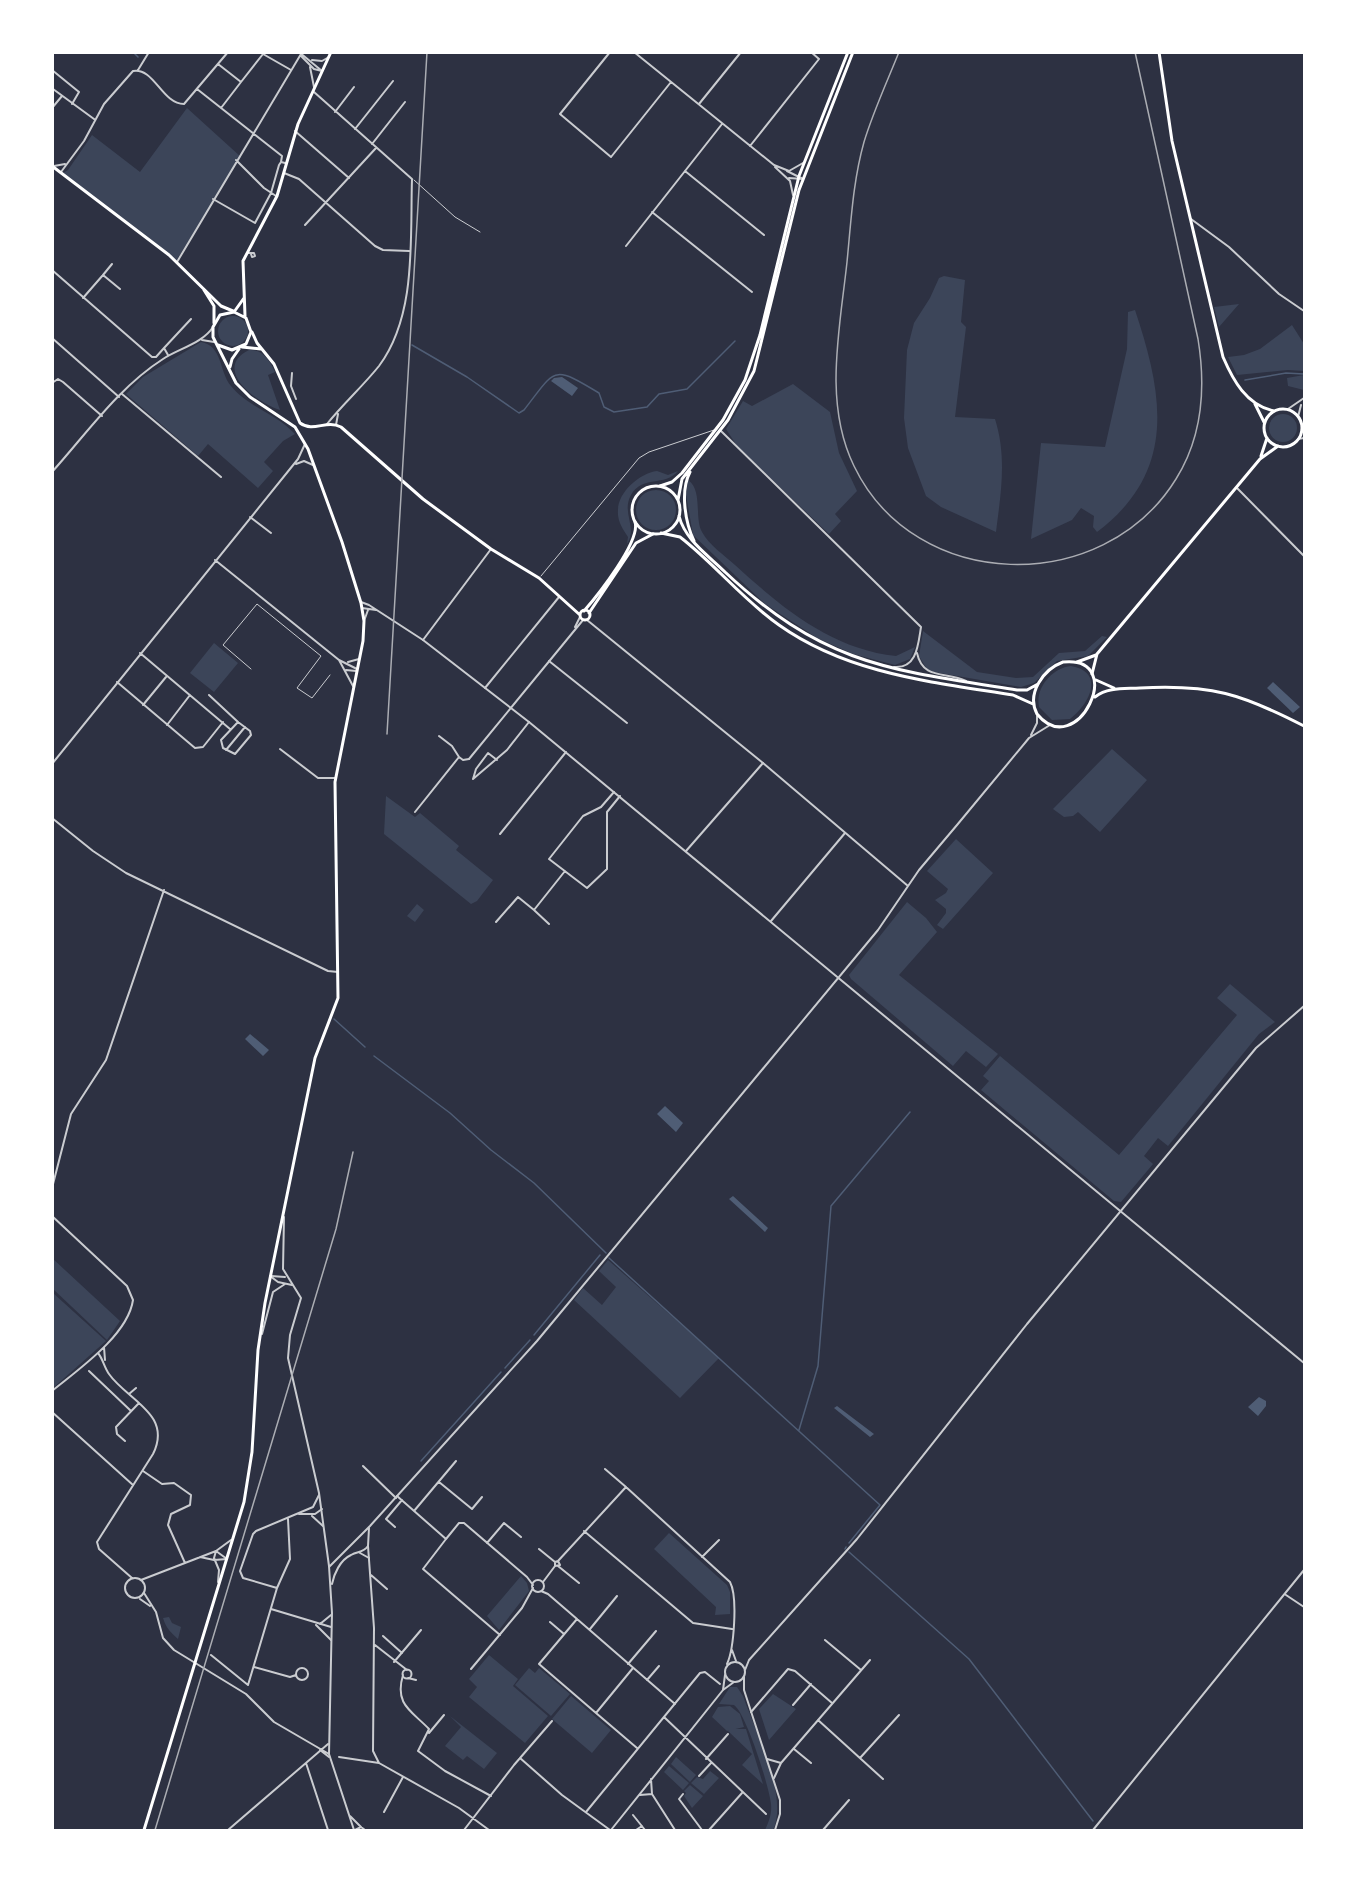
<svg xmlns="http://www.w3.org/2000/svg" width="1357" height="1883" viewBox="0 0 1357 1883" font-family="'Sofia Sans Condensed',sans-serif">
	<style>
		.green { fill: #3c4559 }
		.water { fill: #4f5d75 }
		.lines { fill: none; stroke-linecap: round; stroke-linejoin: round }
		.stream { stroke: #4f5d75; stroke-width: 1.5 }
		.service { stroke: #caccd0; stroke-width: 1 }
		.minor { stroke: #caccd0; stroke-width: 2 }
		.tertiary { stroke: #caccd0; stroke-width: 2 }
		.secondary { stroke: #fff; stroke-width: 3 }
		.primary { stroke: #fff; stroke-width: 3 }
		.rail { stroke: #abadb3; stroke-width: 1.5 }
	</style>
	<rect width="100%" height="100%" fill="#2d3142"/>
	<path class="green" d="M187,108L241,157L176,261L63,173L68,170L92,135L140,172Z
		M944,276L965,280L961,322L966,327L955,417L995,419C1007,457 1001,492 996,532L941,507L926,496L908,448L904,418L907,350L914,323L930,298L939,278Z
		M1239,304L1219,327L1214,307Z
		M1135,310C1163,394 1178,471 1097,532L1093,527L1094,516L1081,508L1072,520L1031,539L1041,443L1105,447L1127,349L1128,312Z
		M218 331a15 15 0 1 1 30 0a15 15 0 1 1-30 0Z
		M1292,325L1304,344V371L1288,370L1237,375L1228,357L1244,355L1260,349Z
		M201,342C223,346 219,372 231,386C248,407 277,414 295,434L283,441L264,462L273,471L258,488L208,444L198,456L126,394L143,377Z
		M249,350C263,349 270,361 275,372L268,375L280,410C257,403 211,369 249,350Z
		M1304,375V390L1288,386L1287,378Z
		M793,384L830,412L839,453L857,491L835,514L841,521L829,534L737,446L726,429L743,401L752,406Z
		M1269 428a14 14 0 1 1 28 0a14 14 0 1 1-28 0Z
		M657,471L668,475L678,471C665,487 642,475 631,495C621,513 638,527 627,544L628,537C623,529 617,521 618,510C618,492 640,473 657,471Z
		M688,480C703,490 694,518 702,532C709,545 724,555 735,565C781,607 831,649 896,656L915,647L910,659L895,665L853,654L817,638L765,604L693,535L686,495Z
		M636 510a20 20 0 1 1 40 0a20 20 0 1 1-40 0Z
		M923,631L977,672L1016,678L1033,677L1059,653L1085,651L1102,636L1107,637L1088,656L1057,661L1034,683L1021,687L928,671L919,656Z
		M214,643L238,663L214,692L190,673Z
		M1071,666C1106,672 1089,705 1070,719L1052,720L1039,707C1035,688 1052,668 1071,666Z
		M1112,749L1147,780L1100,832L1078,812L1073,816L1064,817L1053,809Z
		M386,796L415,817L420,813L459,846L456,850L493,880L477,901L471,904L384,834Z
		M956,839L993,873L943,929L937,925L946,913V909L935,900L946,893L948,889L927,871Z
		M907,902L926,918L937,932L899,975L998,1054L986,1067L966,1051L953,1066L851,979L849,975Z
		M417,904L424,910L415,922L407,916Z
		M1230,984L1275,1022L1259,1034L1168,1146L1158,1138L1144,1156L1153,1164L1121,1202L1114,1201L981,1090L989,1081L983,1076L1000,1056L1119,1155L1237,1015L1217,998Z
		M52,1258L120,1321L107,1340L53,1289Z
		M608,1260L719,1358L680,1398L574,1300L583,1288L602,1305L616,1287L599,1271Z
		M53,1293L106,1341L53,1388Z
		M669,1533L727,1585L730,1592V1614L715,1615L716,1607L654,1549Z
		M521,1576L527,1583L529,1591L499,1630L487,1616Z
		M169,1617L172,1623L181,1627L178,1639C171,1633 166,1628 163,1618Z
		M489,1655L518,1679L513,1686L548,1716L525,1743L469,1697L477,1687L469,1679Z
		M529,1668L535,1673L539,1668L570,1694L551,1716L515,1685Z
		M730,1687H737L743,1696C755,1730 789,1797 773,1830H765C769,1822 772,1813 771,1804C769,1786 746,1713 734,1705L719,1704Z
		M773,1694L796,1709L769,1740L759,1709Z
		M571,1696L611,1730L592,1753L552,1719Z
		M730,1706L740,1714L744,1727L727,1731L712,1717L718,1707Z
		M450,1716L497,1753L484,1769L467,1756L463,1760L445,1746L461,1727Z
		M734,1729H746L763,1784L742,1765L752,1754L728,1731Z
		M676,1757L696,1775L690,1782L671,1764Z
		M669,1766L689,1783L683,1790L664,1772Z
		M710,1771L719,1778L704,1794L691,1783L697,1777L703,1779Z
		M690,1785L703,1796L692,1808L684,1796L686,1793L684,1791Z"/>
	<path class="water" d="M562,377L578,388L572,396L551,381L554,378Z
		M1273,682L1300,707L1293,713L1267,688Z
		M250,1034L269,1050L263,1056L245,1039Z
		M665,1106L683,1123L676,1132L657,1114Z
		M733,1196L768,1228L765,1232L729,1199Z
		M1259,1397L1266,1401V1406L1258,1416L1248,1407Z
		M837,1406L874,1434L870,1437L834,1408Z"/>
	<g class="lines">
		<path class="stream" d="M133,52L138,57
			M412,345L467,377L519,413L524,410C556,369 551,364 599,393L604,407L614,412L647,407L659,394L687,389L735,341
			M1245,380L1286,373L1304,374
			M334,1019L365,1047
			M374,1056L450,1113L491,1150L534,1183L606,1253
			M609,1258L880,1505L849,1543
			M534,1335L600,1255
			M505,1368L530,1340
			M799,1430L818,1366L831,1206L910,1112
			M421,1461L501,1372
			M845,1549L846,1547
			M849,1552L969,1659L1093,1821"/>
		<path class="service" d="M414,180L455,217L480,232
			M541,576L639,458L649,452L714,430
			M251,669L223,645L257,604L321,656L297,688L312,698L330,675"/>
		<path class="minor" d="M299,52L322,71
			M610,52L560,114L611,157L671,82
			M634,52L774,165L789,171L803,163
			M301,56L314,69L322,71
			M312,60L322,61L329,57
			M218,64L241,82L263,54L291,70
			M310,67L314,87
			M52,70L79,92L72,104
			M138,70L149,52
			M53,89L94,119
			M197,89L282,156L281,162
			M314,92L412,179C410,239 417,315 379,366C363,386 343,404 327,424
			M699,104L741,52
			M52,108L62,96
			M221,108L241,82
			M335,112L354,87
			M355,129L393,81
			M295,131L349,178
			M372,144L405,102
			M750,146L819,59L811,52
			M236,160L264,188L276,196
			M54,166L65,164
			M775,167L790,181L793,195
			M685,171L764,235
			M787,171L803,179
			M61,172L84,141L104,104L133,71C154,67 162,104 184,104L228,52
			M284,173L299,179L375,246L383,250L409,251
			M789,178L803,179
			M213,199L255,223L271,193L279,165L281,162L285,163
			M652,212L752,292
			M1191,219L1229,247L1279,294L1304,311
			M305,225L376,148
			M626,246L722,124
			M248,253H254L255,256L252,257L251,254
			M177,262L301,54
			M52,270L152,357H156L164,348L168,355
			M103,275L112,264
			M83,298L103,275L120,289
			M52,338L119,397
			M202,340L214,342
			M164,348L191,319
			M292,373L291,386L296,399
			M52,383L58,379L63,382L102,416
			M122,394L221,477
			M1288,409L1304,398
			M1298,417L1301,405
			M336,425L338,414
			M721,431L921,627C918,645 917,669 894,667
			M296,464L304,461L313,465
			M52,472C87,433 119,387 163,359C178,349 203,343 213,327
			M1237,488L1304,556
			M250,517L271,533
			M215,560L339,660L353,686
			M423,640L491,549
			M140,653L230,729
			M917,653C923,681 947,671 966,681
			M339,660L357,669
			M549,661L627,723
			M348,662L359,659
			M346,670L356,671
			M117,682L195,748L203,747L223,722
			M485,688L559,597
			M209,695L238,722
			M143,705L166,677
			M238,722L250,731L251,735L235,754L223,748L221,740Z
			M167,725L190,695
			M439,736L452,746L459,757
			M280,749L318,778H335
			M226,750L245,727
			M52,764L298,459L305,444
			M473,779L507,750L529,722
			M473,779L476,769L488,753L497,760
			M614,792L601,807L583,816L549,859L587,888L607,869V812L620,796
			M415,812L459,757L463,760L469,759
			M52,818L93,851L126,873L328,971L338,972
			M500,834L566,752
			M686,851L763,763
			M534,910L549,924
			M771,921L845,833
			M496,922L518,897L534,910L565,871
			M52,1188L71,1114L106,1060L164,890
			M52,1216L127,1286L133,1300C128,1335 79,1369 52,1391
			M104,1347L105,1360
			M98,1353C103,1359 104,1367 109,1374C127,1400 173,1414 153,1454L97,1542L99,1549L132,1578
			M89,1371L131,1411
			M129,1394L136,1388
			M52,1412L133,1485
			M125,1441L117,1434L116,1427L139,1403
			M363,1466L396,1498
			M143,1471L162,1484L174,1483L191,1495L190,1505L171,1514L168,1525L185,1563
			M439,1482L472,1509L482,1497
			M626,1487L730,1582C738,1597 734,1649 727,1664
			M397,1496L446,1539L423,1569L500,1635
			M414,1511L456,1461
			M299,1514H315L322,1509
			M312,1516L323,1526
			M288,1519L290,1559L277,1588L243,1578L240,1571L253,1534L256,1531L313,1507L319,1495
			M395,1527L386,1519L402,1500
			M584,1531L693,1623L732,1629
			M446,1539L459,1523H464L527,1577L533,1585
			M487,1543L504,1523L521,1537
			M368,1546L374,1628L373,1751L379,1763L459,1808L489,1830
			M539,1549L555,1562
			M216,1551L214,1558L219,1570L218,1582
			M216,1551L227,1559
			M200,1557L214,1560L227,1559
			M702,1557L719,1540
			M558,1561L626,1487L605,1469
			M558,1566L579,1583
			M371,1575L387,1589
			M125 1588a10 10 0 1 1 20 0a10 10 0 1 1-20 0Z
			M141,1580L216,1551L231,1540
			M532 1586a6 6 0 1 1 12 0a6 6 0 1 1-12 0Z
			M543,1582L555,1566V1562L558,1561L560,1565L555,1566
			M541,1591L548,1594L577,1619
			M144,1593L156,1612L163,1638L174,1650L246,1694L274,1722L329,1754
			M140,1599L150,1606
			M271,1609L331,1627
			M550,1622L564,1634
			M320,1624L331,1615
			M316,1625L331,1640
			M590,1629L617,1596
			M383,1636L402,1653
			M825,1640L861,1670
			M375,1645L407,1670
			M732,1650L736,1661
			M211,1655L248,1685L277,1588
			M394,1662L421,1630
			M628,1664L656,1631
			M254,1667L290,1677L296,1675
			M633,1668L596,1713L539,1664L577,1619L675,1704
			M296 1674a6 6 0 1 1 12 0a6 6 0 1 1-12 0Z
			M471,1669L522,1608L533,1588
			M402.5 1674a4.5 4.5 0 1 1 9 0a4.5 4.5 0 1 1-9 0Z
			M403,1675C394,1705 412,1711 429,1729L418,1751L445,1771L491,1796
			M408,1678L416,1680
			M647,1680L659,1666
			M723,1690L725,1675
			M793,1705L811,1684
			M751,1712L788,1669L795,1671L832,1703
			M596,1713L637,1748
			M664,1717L766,1814
			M818,1720L883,1779
			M429,1733L444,1715
			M794,1749L811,1763
			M320,1750L329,1757
			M339,1757L379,1763
			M520,1758L562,1795L610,1830
			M860,1758L899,1715
			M706,1759L728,1734
			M767,1759L781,1763
			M306,1763L328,1830
			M699,1776L711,1763
			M774,1778L781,1763L870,1660
			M652,1794L675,1830
			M683,1794L679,1799L702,1830
			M640,1795L652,1794L651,1779
			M384,1812L403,1777
			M586,1812L700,1673L705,1672L720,1684
			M633,1815L645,1830
			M228,1830L328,1744
			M464,1830L514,1765L552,1721
			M611,1830L723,1690L734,1682
			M636,1830L642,1826
			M709,1830L742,1793
			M823,1830L849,1800"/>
		<path class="tertiary" d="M1302,428L1304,430
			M1298,439L1304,438
			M361,602L369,605L423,640L529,722L1304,1363
			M362,608L376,610
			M587,620L763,763L908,886
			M364,621L368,610
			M575,627L580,617
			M1031,735L1037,723V716
			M469,759L583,620
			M284,1217L283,1269L301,1298L290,1335L288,1358L319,1493L329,1566L332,1613L329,1754L354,1830
			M270,1276L278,1282L292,1285
			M271,1276L285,1277
			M262,1334L273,1292L285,1284
			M360,1553L369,1558
			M329,1567L370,1526L537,1341L878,930L919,870L957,825L1029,738L1050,725
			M332,1584C334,1574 340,1560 351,1555C358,1551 363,1553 368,1546L369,1528
			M1286,1595L1304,1607
			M725 1672a10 10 0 1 1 20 0a10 10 0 1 1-20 0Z
			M745,1670L749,1660L857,1539L1027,1324L1256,1048L1304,1006
			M744,1677V1690L780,1800V1814L775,1830
			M350,1816L361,1827
			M355,1830L361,1827L365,1830
			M1093,1830L1304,1570"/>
		<path class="secondary" d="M1159,52L1172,141L1223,357C1233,380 1246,405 1274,411
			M52,166L169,255L221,306L233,311
			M204,290L214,306V323
			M252,332L257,343L274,364L300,423C314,433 326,419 341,427L423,499L491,549L539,578L580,615
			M242,347L261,349
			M1255,404L1264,422
			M1264 428a19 19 0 1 1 38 0a19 19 0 1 1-38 0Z
			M1261,456L1267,438
			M580 615a5 5 0 1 1 10 0a5 5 0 1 1-10 0Z
			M584,611C598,595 641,541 635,522
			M589,613L636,543L653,534
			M1077,662L1096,655
			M1092,674L1097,654L1260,459L1278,446"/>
		<path class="primary" d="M234,312L244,298
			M245,316L243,261L277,196L298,124L331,52
			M230,367L232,359L239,349
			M690,472C680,491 685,522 694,541
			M660,486L672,482L682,473L723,420L745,380L760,335L799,176L848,52
			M632 510a24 24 0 1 1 48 0a24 24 0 1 1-48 0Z
			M678,500L682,479L728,420L754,371L799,190L853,52
			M679,516C685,540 708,555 725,572C824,665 889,670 1017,690H1027L1038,684
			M661,533L680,537C715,564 743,600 779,625C848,674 932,682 1013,695L1033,704
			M1063,662C1129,655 1077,763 1037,714C1026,693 1044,669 1063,662Z
			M1096,680L1114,688
			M1095,697C1108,687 1124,689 1140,688C1211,684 1242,694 1304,726
			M144,1830L244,1502L252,1452L258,1350L265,1303L315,1058L338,998L335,782L363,641L364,621L361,603L342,542L308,449L295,427L250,397L236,383L213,337V327L220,315L234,312L246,318L251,332L246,344L232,350L218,345"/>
		<path class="rail" d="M899,52C887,82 873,112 864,142C853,181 851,222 847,262C840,328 823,403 854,466C915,593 1103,597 1176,479C1203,436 1206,388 1198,339L1135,52
			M387,734L427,52
			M155,1830L336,1229L353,1152"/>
	</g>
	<rect width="1357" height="1883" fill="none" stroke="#ffffff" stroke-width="108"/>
</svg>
